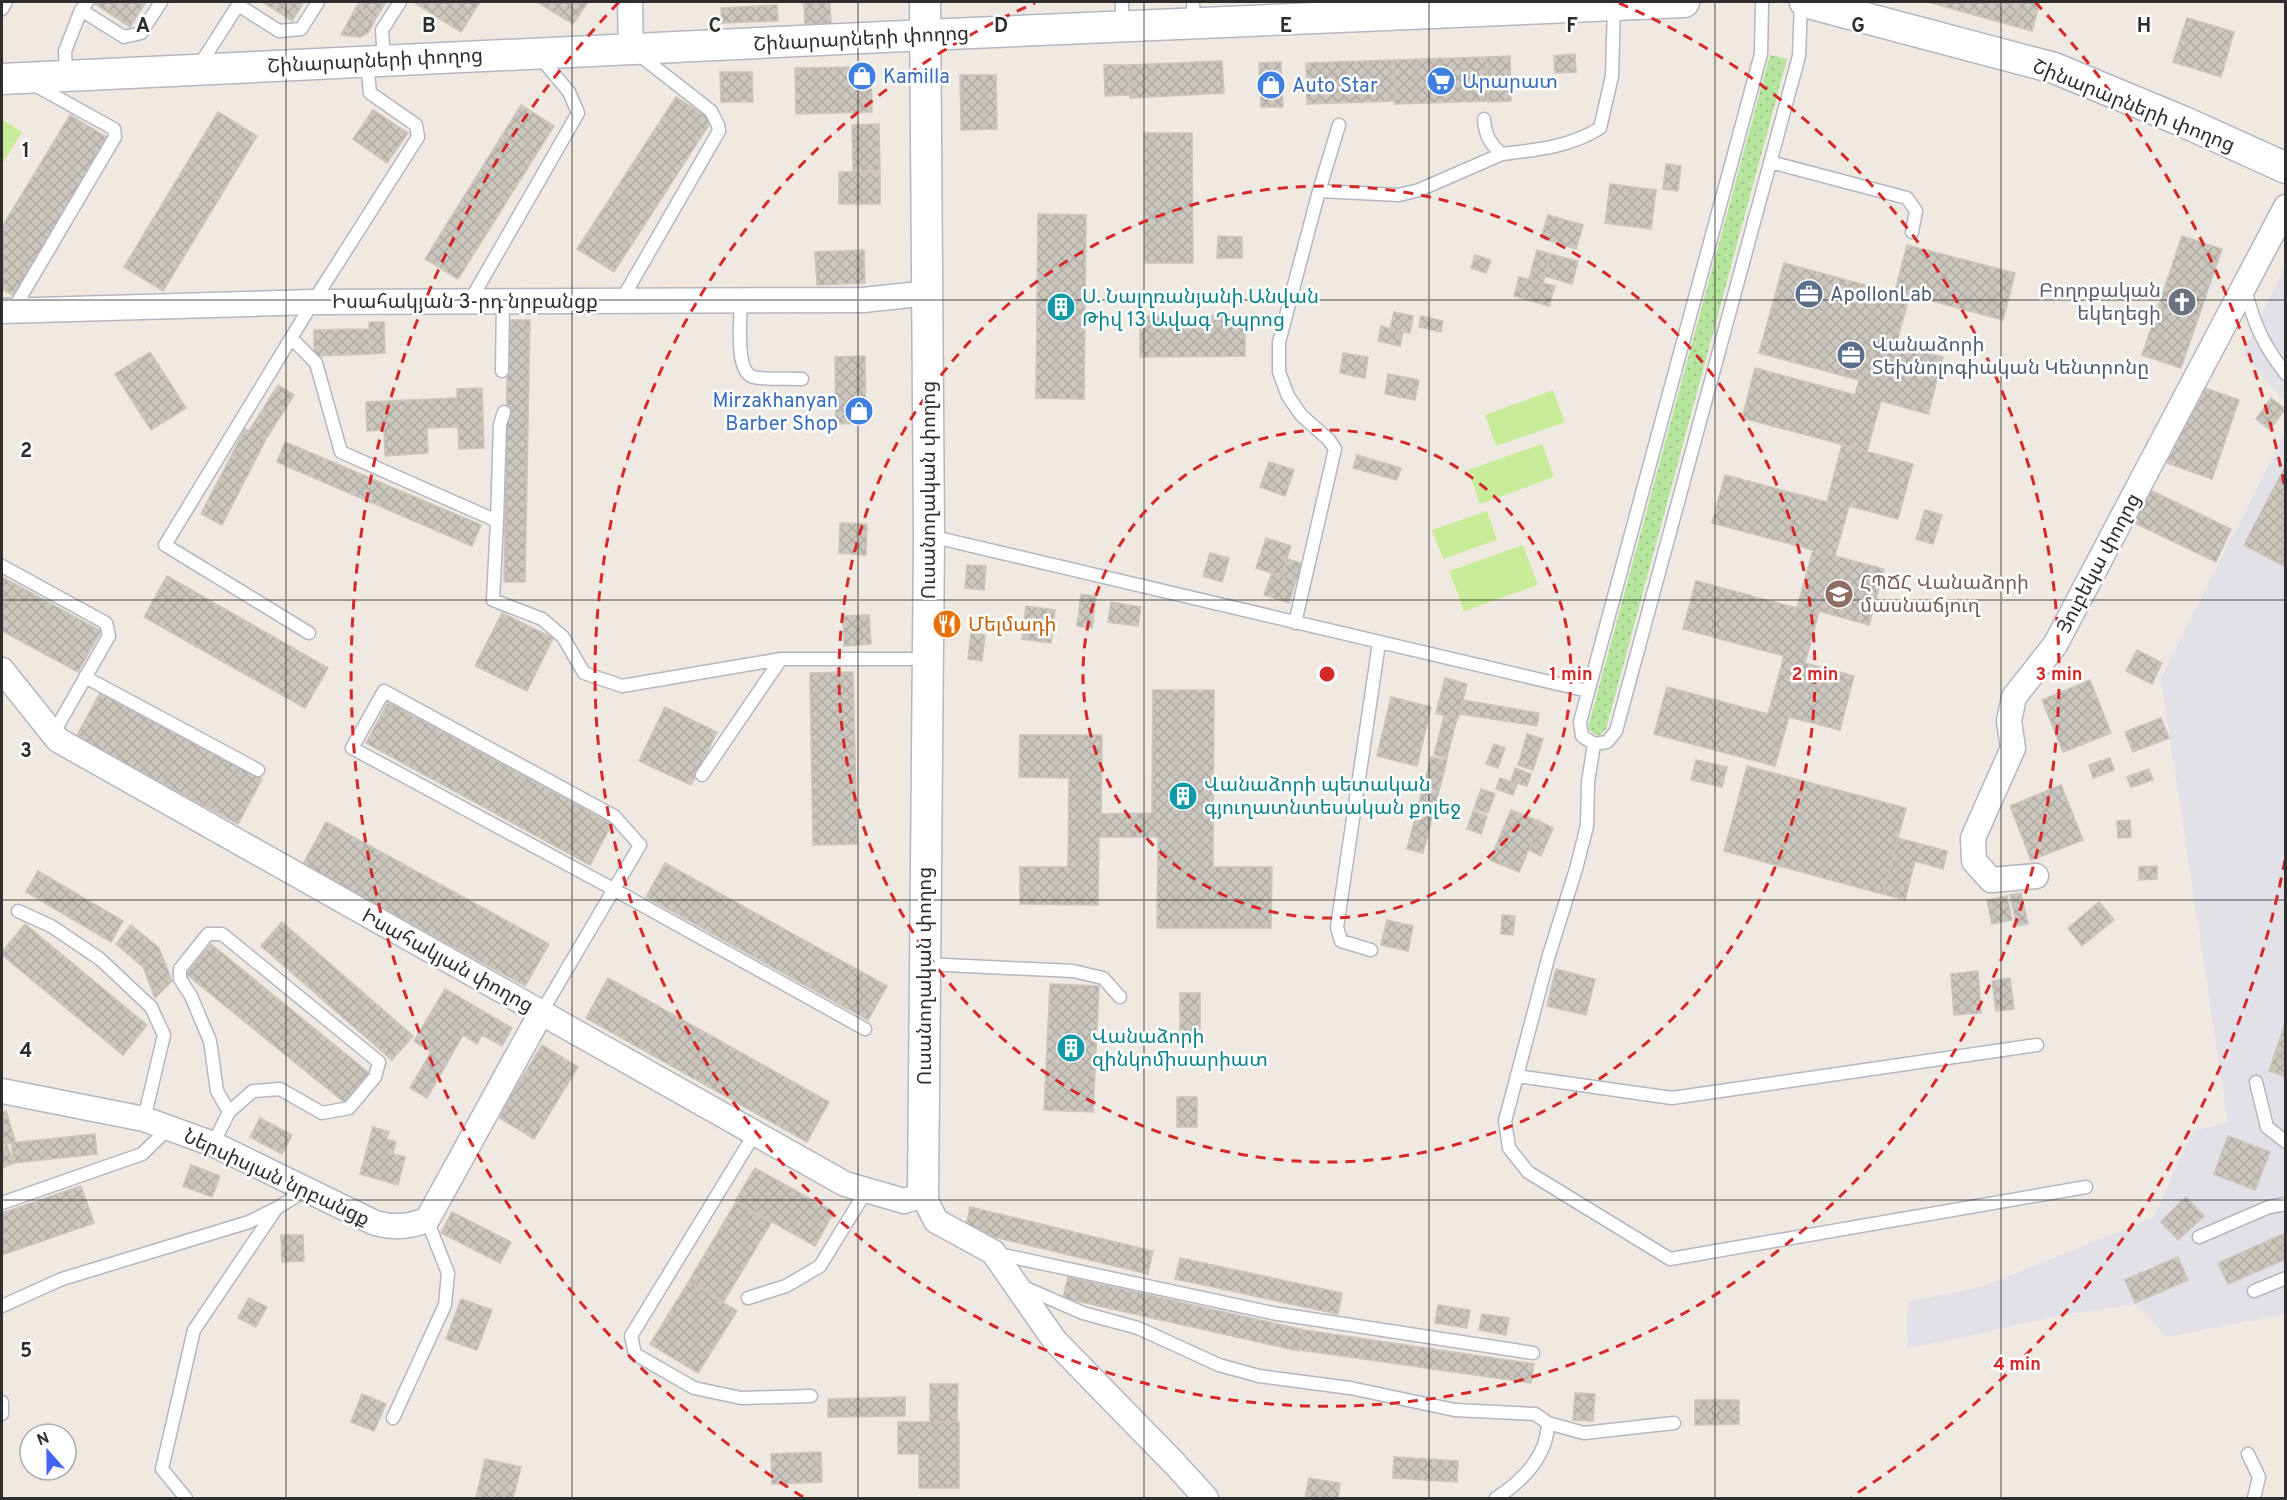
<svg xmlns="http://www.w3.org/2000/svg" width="2287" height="1500" viewBox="0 0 2287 1500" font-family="Overpass,'Noto Sans Armenian',sans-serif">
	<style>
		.industrial { fill: #e3e1e8 }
		.grass { fill: url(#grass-dots) }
		.pitch { fill: #c9ec9a }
		.building { fill: url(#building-cross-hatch); stroke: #cbc5ba; stroke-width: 1.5 }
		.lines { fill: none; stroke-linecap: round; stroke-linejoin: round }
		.service-casing { stroke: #b4b7c1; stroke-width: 15 }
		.minor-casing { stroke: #b4b7c1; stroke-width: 27 }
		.tertiary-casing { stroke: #b4b7c1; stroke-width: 33 }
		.service { stroke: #fff; stroke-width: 12 }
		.minor { stroke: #fff; stroke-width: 24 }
		.tertiary { stroke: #fff; stroke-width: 30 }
		.grid { fill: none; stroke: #2e2e2e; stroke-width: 1.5; stroke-opacity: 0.55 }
		.ring { fill: none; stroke: #d62828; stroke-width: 3; stroke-dasharray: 10 8 }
		.labels { text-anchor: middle; stroke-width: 5; stroke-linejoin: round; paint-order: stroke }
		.street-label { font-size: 20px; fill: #2e2e2e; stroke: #fff }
		.shop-label { font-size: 20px; fill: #366cbe; stroke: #fff; text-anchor: start }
		.worship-label { font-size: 20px; fill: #5b616d; stroke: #fff; text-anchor: end }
		.service-label { font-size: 20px; fill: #4e5e75; stroke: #fff; text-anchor: start }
		.culture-label { font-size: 20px; fill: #0d838f; stroke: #fff; text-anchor: start }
		.education-label { font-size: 20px; fill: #785e54; stroke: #fff; text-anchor: start }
		.food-label { font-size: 20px; fill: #c56008; stroke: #fff; text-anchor: start }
		.grid-label { font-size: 20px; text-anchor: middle; font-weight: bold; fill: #2e2e2e; stroke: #fff; stroke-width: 5; stroke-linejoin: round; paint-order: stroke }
		.centre { fill: #d62828; stroke: #fff; stroke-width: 3 }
		.ring-label { font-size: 18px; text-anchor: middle; font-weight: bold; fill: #d62828; stroke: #fff; stroke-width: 5; stroke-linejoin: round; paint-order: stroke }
	</style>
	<defs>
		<pattern id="grass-dots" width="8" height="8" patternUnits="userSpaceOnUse" patternTransform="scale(1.5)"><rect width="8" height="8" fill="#b6e59e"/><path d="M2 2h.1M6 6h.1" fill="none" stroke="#9dc588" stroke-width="1.8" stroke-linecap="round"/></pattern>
		<pattern id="building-cross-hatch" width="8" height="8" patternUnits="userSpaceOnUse" patternTransform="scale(1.5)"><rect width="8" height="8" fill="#cbc7bf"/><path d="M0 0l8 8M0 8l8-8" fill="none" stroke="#afaba4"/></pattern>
	</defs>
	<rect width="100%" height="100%" fill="#efe9e1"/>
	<path class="industrial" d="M2285,266V402L2243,354Z
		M2285,432V1314L2167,1337L2137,1304L2055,1316L1979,1334L1907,1348L1908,1302L1988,1285L2154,1217L2190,1136L2197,1130L2228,1122L2161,678Z"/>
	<path class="grass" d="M1770,55L1787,59L1606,729L1600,735H1595L1589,729V724Z"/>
	<path class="pitch" d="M2,119L22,132L2,164Z
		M1553,390L1565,422L1496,446L1485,415Z
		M1542,444L1554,477L1480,504L1468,470Z
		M1487,511L1497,540L1443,559L1432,530Z
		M1523,545L1538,585L1464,611L1449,571Z"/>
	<path class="building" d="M96,2H146L130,27L95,4Z
		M262,2H304L292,21Z
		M360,2H386L376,18L357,6Z
		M413,2H480L461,32Z
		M537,2H588L573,24Z
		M830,2L831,24L805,25L804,3Z
		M1928,2H2020L2014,26Z
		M2020,2H2040L2032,31L2014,26Z
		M777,5L778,21L722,23L721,8Z
		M356,7L376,18L368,33L360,37L341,35Z
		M2187,18L2234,32L2221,77L2173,62Z
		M1575,54L1576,72L1555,73L1554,56Z
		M1510,56L1511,101L1488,102L1486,57Z
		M1486,57L1488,101L1395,104L1394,60Z
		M1394,60L1395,101L1307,104L1306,63Z
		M1222,61L1224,93L1130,98L1128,65Z
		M1281,62L1283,107H1261L1259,63Z
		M1104,65H1128L1129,95L1105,96Z
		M862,67L871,74L872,112L796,114L795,68Z
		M720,72H752L753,102H721Z
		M960,75H996L997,129L961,130Z
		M676,97L712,120L614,272L577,249Z
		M521,105L554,126L458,279L425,259Z
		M373,110L408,133L387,163L353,139Z
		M218,112L257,136L163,291L124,267Z
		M70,115L108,138L13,295L2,289V227Z
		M879,124L880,170L853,171L852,125Z
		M1144,133H1192L1193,263H1145Z
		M1666,164L1681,166L1678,191L1663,189Z
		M839,172H880V204H839Z
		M1610,184L1656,190L1651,229L1605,223Z
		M1038,214L1086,215L1084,399L1036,398Z
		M1548,215L1583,225L1576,249L1541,238Z
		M1218,236L1242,237V258H1217Z
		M2182,236L2222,249L2181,368L2142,355Z
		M1907,245L2015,273L2003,320L1895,291Z
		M864,250L865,283L817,285L815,252Z
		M1537,250L1550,254L1543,283L1529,279Z
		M1550,254L1578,261L1572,284L1544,276Z
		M1475,255L1491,260L1486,273L1471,268Z
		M1784,263L1909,297L1896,345L1943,357L1928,414L1881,401L1867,451L1742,418L1755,368L1855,395L1859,380L1759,353Z
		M1519,277L1555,286L1549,306L1514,296Z
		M1394,312L1413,316L1410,333L1390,329Z
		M1245,315V356L1140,357V316Z
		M1421,316L1443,321L1441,332L1419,327Z
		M508,320H530L525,582H504Z
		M369,322H384L385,353L370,354Z
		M1381,326L1403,332L1400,346L1378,341Z
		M369,329L370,354L314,356V330Z
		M150,352L186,408L151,430L115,374Z
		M1343,353L1368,357L1365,378L1340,373Z
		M865,356L866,423L836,424L835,357Z
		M1388,374L1419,380L1415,400L1385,394Z
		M2194,384L2239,400L2212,479L2167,463Z
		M278,385L294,395L266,439L222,525L201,514L245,429L249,431Z
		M482,388L484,448L459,449L458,427L427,428L428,453L385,456L384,430L367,431L366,402L457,398V389Z
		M2271,398L2285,409L2270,430L2256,419Z
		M285,442L481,525L472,546L277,462Z
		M1842,445L1913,464L1898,519L1849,506L1835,556L1884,569L1869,625L1819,611L1805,663L1854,676L1840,730L1789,717L1775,766L1654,734L1667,687L1768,714L1784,656L1683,629L1696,581L1797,608L1813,550L1712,523L1725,475L1827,502Z
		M1357,455L1401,468L1397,480L1353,468Z
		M1269,462L1294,470L1285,496L1260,487Z
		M2286,465V567L2244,545Z
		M2148,489L2231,529L2216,562L2132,522Z
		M1925,510L1942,515L1933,544L1916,539Z
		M840,523L867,524L866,555L839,553Z
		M1266,538L1291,546L1281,576L1256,568Z
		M1210,553L1229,558L1222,582L1203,576Z
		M1287,559L1305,564L1300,581L1282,576Z
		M967,565L986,566L984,590L965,588Z
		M1272,573L1296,580L1289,603L1264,595Z
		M167,576L328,668L305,708L144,617Z
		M2,577L101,631L78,672L2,631Z
		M1081,594L1096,596L1092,628L1077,626Z
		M1111,602L1141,607L1138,626L1108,622Z
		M1026,606L1055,610L1051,643L1022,639Z
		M502,613L553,638L527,691L475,666Z
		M869,615L871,644L844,646L843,616Z
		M971,633L985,635L982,661L968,659Z
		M2137,650L2162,663L2152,684L2126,671Z
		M853,672L857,844L813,845L810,673Z
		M1445,678L1467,684L1458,719L1436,713Z
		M2090,680L2111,733L2063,752L2042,700Z
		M1153,690H1214L1213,867H1272L1271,928H1157L1158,837H1099L1098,905L1020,904V867H1068L1069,778L1019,777L1020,735H1102L1101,814L1152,813Z
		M100,693L262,779L238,824L76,737Z
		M1391,697L1431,707L1417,766L1377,756Z
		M1463,700L1539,713L1537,726L1461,714Z
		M388,702L612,824L590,865L366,743Z
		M665,707L717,732L691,785L639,761Z
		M1444,716L1457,718L1447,758L1434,755Z
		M2161,718L2169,738L2133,752L2125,732Z
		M1527,734L1543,739L1533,770L1518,765Z
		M1494,744L1505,748L1498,768L1486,764Z
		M1431,757L1447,760L1423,853L1407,849Z
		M2110,758L2114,770L2093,778L2089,765Z
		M1696,760L1727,767L1722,787L1691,780Z
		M1747,766L1906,808L1883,894L1724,851Z
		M1515,768L1531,774L1527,786L1511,781Z
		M2149,769L2153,780L2131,787L2127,777Z
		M1500,778L1517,784L1513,795L1496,789Z
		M2061,785L2083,840L2031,860L2010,806Z
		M1481,789L1495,794L1488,813L1474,809Z
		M1511,810L1541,822L1519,872L1490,860Z
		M1473,811L1487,816L1481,834L1467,829Z
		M2130,820L2131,837L2118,838L2117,821Z
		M326,822L549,944L525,986L303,864Z
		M1541,822L1553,828L1541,856L1529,850Z
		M1898,838L1947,851L1943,869L1915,861L1905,900L1883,894Z
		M665,863L887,986L868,1020L646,897Z
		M2157,866V879L2139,880V867Z
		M38,871L123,921L111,942L26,892Z
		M2021,893L2028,924L2017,926L2010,895Z
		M2007,896L2012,920L1992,924L1987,900Z
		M2099,902L2114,920L2082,946L2068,928Z
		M1502,915L1515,916L1513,935L1501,934Z
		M1387,920L1413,926L1408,951L1381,945Z
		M282,922L413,1036L392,1060L261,946Z
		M25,924L147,1025L123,1055L2,955V952Z
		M131,925L159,948L172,981L155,998L143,967L116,944Z
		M211,944L369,1073L345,1103L186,974Z
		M1556,969L1595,979L1586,1015L1547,1006Z
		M1978,971L1981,1013L1954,1015L1951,974Z
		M608,978L829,1102L807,1142L586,1018Z
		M2010,978L2014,1009L1996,1011L1992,981Z
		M1050,984L1099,986L1093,1112L1044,1110Z
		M445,989L512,1028L502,1046L482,1035L477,1044L463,1035L427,1098L410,1088L431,1052L414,1041Z
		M1180,993H1200V1036H1180Z
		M2286,1020V1077L2269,1071Z
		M542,1045L578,1067L534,1139L498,1117Z
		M1177,1097H1197V1127H1177Z
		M6,1111L15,1141L2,1145V1113Z
		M260,1118L292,1135L282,1154L250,1137Z
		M373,1127L389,1132L386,1139L396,1142L393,1154L405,1157L398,1185L360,1174Z
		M95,1134L97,1154L14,1163L11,1143Z
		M2228,1136L2270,1152L2255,1190L2214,1174Z
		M7,1145L14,1163L2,1168V1148Z
		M191,1165L220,1176L212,1197L183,1186Z
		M755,1168L834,1212L815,1246L735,1201Z
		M81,1186L94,1223L2,1255V1213Z
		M2186,1197L2204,1216L2178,1240L2161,1222Z
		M736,1202L771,1223L724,1301L689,1281Z
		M970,1207L1153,1251L1148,1274L965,1230Z
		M452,1212L511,1242L500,1263L441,1233Z
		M2283,1234L2286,1239V1259L2228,1284L2218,1263Z
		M281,1235H303L304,1261L282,1262Z
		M2178,1257L2188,1280L2135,1303L2125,1280Z
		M1180,1258L1342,1293L1338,1314L1175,1279Z
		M1068,1277L1304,1330L1299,1351L1063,1298Z
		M689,1281L737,1311L698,1373L650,1344Z
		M249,1298L267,1307L256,1327L238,1318Z
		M461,1299L492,1310L477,1350L446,1339Z
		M1438,1305L1470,1310L1467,1328L1435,1323Z
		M1482,1314L1509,1318L1506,1335L1479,1330Z
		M1304,1330L1534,1364L1531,1383L1301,1350Z
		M930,1384H958L957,1422H930Z
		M1575,1393L1595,1394L1593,1421L1573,1420Z
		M362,1394L386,1404L374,1431L351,1422Z
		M905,1397V1416L828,1417V1399Z
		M1695,1400H1739V1424L1695,1425Z
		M898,1422H959V1488H919V1454H898Z
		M821,1452L822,1482L772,1484L771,1454Z
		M1394,1457L1458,1461L1457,1482L1393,1478Z
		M485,1459L521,1467L513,1498H476Z
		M1309,1478L1340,1483L1338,1498H1305Z"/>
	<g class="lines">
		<g class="service-casing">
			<path id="service" d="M87,2L81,10L124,37L141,33L161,2
				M1122,2V27
				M1193,2L1194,23
				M1762,2L1761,54L1580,722L1582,736L1594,744L1607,742L1616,731L1799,56L1801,2
				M238,5L279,31L301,29L318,2
				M2,9L6,2
				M384,60L382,30L400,2
				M199,66L240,2
				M66,75L65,51L81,10
				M1484,119C1485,135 1490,144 1502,154C1536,150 1570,147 1600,128L1612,76L1614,6
				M1770,162L1907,198L1916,211L1912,232
				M1319,191L1399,195L1419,190L1502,154
				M2245,289C2254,324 2263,345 2286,374
				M741,300C741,317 734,371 753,377C766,380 788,378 802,379
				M470,301L578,113L569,92L539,56
				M621,301L719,131L718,125L711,111L638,54
				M13,310L115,137L114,129L33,84
				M291,338L316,363L341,452L497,521L493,600L542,619L563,637L584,673L622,686L781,659H927
				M502,371L503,301
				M497,521L500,424L504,412
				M930,536L1588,691
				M2,566L106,623L109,636L53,734
				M1295,623L1335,449L1329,440L1301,415L1288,396L1279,372V342L1319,191L1339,125
				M309,633L165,545L313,302L418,137L416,125L370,93L367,62
				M85,677L258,770
				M1594,744L1588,782L1587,826L1576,869L1549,955L1505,1121L1509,1148L1528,1172L1670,1259L2086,1187
				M702,775L781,659
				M18,911L51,926L100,959L151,1007L164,1035L144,1119
				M1371,950L1341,941L1337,927L1379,643
				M925,964L1073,971L1103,978L1120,997
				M541,1013L640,845L614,816L384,691L352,748L615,890L865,1029
				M1517,1076L1672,1098L2037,1045
				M2256,1082L2267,1127L2286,1142
				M755,1133L631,1336L635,1354L694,1388L741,1398L811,1396
				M213,1144L229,1112L253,1091L280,1089L322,1113L349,1108L375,1077L379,1062L222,934H208L180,969V979L191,996L210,1041L217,1091L229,1112
				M2,1203L142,1154L169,1128
				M2199,1237L2269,1207L2286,1204
				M994,1253L1272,1313L1533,1353
				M1021,1286L1083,1313L1138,1328L1219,1365L1259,1376L1350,1388L1455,1410L1535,1414L1548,1423C1548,1455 1522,1482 1496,1498
				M2254,1291L2286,1278
				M748,1298L786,1286L820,1266L866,1191
				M2,1306L62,1279L249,1222L277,1208L306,1190
				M2,1402V1414
				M393,1418L445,1305L448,1273L427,1220
				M1548,1423L1584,1433L1674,1423
				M2248,1454L2259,1477L2254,1498
				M186,1498L162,1469L194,1330L276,1209"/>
		</g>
		<g class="minor-casing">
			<path id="minor" d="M630,2L631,49
				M2,311L313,302L863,300L929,293
				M2,670L58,740L845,1184L904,1201L923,1195L936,1221L993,1252L1055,1341L1175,1464L1206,1498
				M2036,876L1991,880L1974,861L1973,838L2013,748L2009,721L2014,697L2055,645L2286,207
				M2,1091L144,1119L213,1144L375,1223C394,1228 408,1227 427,1220L541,1013"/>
		</g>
		<g class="tertiary-casing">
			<path id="tertiary" d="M1805,2L2054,68L2182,121L2286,168
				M2,79L926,35L1684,2
				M923,1195L929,536L925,2"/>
		</g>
		<use href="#service" class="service"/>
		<use href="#minor" class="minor"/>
		<use href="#tertiary" class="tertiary"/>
	</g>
	<path class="grid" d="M286,2V1498M572,2V1498M858,2V1498M1144,2V1498M1429,2V1498M1715,2V1498M2001,2V1498M2,300H2286M2,600H2286M2,900H2286M2,1200H2286"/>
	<g class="ring">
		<circle cx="1327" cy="674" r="244"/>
		<circle cx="1327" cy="674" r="488"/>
		<path d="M1619 3A732 732 0 1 1 1035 3"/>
		<path d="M2285 860A976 976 0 0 1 1851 1497M803 1497A976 976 0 0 1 619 2M2035 2A976 976 0 0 1 2285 488"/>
	</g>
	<defs>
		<g id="shop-disc" transform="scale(1.5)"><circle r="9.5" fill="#3f7fe0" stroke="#fff"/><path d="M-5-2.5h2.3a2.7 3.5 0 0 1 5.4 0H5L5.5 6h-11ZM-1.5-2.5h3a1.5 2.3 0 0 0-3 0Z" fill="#fff"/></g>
		<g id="supermarket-disc" transform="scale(1.5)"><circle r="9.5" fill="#3f7fe0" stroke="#fff"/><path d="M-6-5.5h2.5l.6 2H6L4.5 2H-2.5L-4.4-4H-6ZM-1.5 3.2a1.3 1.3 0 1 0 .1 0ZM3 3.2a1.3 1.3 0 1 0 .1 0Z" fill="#fff"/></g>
		<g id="office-disc" transform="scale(1.5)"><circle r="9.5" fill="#5c6f8a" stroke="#fff"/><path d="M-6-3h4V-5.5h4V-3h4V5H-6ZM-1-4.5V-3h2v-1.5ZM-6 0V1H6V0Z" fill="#fff"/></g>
		<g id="church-disc" transform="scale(1.5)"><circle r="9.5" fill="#6b7280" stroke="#fff"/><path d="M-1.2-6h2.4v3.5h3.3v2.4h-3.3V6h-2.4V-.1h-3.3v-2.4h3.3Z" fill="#fff"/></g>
		<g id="building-disc" transform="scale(1.5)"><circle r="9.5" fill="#0f9aa8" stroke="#fff"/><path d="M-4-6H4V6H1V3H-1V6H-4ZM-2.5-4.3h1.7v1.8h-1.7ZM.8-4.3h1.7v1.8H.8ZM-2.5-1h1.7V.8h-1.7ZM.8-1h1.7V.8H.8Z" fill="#fff"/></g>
		<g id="university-disc" transform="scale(1.5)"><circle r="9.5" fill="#8d6e63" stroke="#fff"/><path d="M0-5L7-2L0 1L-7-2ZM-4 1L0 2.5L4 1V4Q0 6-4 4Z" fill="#fff"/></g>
		<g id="restaurant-disc" transform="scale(1.5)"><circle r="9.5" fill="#e8710a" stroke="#fff"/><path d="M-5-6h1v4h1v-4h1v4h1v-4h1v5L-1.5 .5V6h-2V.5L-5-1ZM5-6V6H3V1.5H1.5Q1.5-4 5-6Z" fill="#fff"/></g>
	</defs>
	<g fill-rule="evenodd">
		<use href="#shop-disc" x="862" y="76"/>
		<use href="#supermarket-disc" x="1441" y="81"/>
		<use href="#shop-disc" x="1271" y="85"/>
		<use href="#office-disc" x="1809" y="294"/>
		<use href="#church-disc" x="2182" y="302"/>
		<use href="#building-disc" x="1061" y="307"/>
		<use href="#office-disc" x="1851" y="355"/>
		<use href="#shop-disc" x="859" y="411"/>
		<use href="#university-disc" x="1839" y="594"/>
		<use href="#restaurant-disc" x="947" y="624"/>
		<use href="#building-disc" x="1183" y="796"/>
		<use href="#building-disc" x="1071" y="1048"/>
	</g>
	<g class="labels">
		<g class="street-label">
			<text transform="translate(861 38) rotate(-3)" y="7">Շինարարների փողոց</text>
			<text transform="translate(375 60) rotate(-3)" y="7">Շինարարների փողոց</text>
			<text transform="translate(2134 105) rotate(22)" y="7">Շինարարների փողոց</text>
			<text x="465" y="308">Իսահակյան 3-րդ նրբանցք</text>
			<text transform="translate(928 490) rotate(-90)" y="7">Ուսանողական փողոց</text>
			<text transform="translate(2098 563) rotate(-62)" y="7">Յուբեկա փողոց</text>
			<text transform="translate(448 960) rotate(29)" y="7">Իսահակյան փողոց</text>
			<text transform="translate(924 976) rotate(-90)" y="7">Ուսանողական փողոց</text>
			<text transform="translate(277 1177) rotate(25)" y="7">Ներսիսյան նրբանցք</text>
		</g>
		<g class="shop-label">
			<text x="883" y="83">Kamilla</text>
			<text x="1462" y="88">Արարատ</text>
			<text x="1292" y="92">Auto Star</text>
			<text x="838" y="407" text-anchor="end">Mirzakhanyan<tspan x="838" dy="23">Barber Shop</tspan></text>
		</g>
		<g class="worship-label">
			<text x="2161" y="297">Բողոքական<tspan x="2161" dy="23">եկեղեցի</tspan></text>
		</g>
		<g class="service-label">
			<text x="1830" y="301">ApollonLab</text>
			<text x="1872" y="351">Վանաձորի<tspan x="1872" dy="23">Տեխնոլոգիական Կենտրոնը</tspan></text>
		</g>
		<g class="culture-label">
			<text x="1082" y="303">Ս. Նալղռանյանի Անվան<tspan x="1082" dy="23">Թիվ 13 Ավագ Դպրոց</tspan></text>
			<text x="1204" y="791">Վանաձորի պետական<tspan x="1204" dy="23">գյուղատնտեսական քոլեջ</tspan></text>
			<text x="1092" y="1043">Վանաձորի<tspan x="1092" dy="23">զինկոմիսարիատ</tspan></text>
		</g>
		<g class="education-label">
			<text x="1860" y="589">ՀՊՃՀ Վանաձորի<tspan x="1860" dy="23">մասնաճյուղ</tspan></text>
		</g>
		<g class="food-label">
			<text x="968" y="631">Մելմադի</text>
		</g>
	</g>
	<g class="grid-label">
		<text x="143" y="32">A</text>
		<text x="429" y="32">B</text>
		<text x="715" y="32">C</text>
		<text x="1001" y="32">D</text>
		<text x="1286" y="32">E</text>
		<text x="1572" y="32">F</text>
		<text x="1858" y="32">G</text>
		<text x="2144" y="32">H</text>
		<text x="26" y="157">1</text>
		<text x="26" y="457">2</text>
		<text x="26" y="757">3</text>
		<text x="26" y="1057">4</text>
		<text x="26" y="1357">5</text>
	</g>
	<circle cx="1327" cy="674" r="9" class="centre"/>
	<g class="ring-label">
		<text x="1571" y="680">1 min</text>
		<text x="1815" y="680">2 min</text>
		<text x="2059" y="680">3 min</text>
		<text x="2017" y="1370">4 min</text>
	</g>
	<rect width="2287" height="1500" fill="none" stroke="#2e2e2e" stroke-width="6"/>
	<g transform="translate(48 1452) rotate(339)"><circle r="28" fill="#ffffff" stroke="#ababab" stroke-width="1.5"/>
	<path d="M0-4.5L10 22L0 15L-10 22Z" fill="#4264fb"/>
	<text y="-9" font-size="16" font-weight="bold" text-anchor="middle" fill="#2e2e2e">N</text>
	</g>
</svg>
